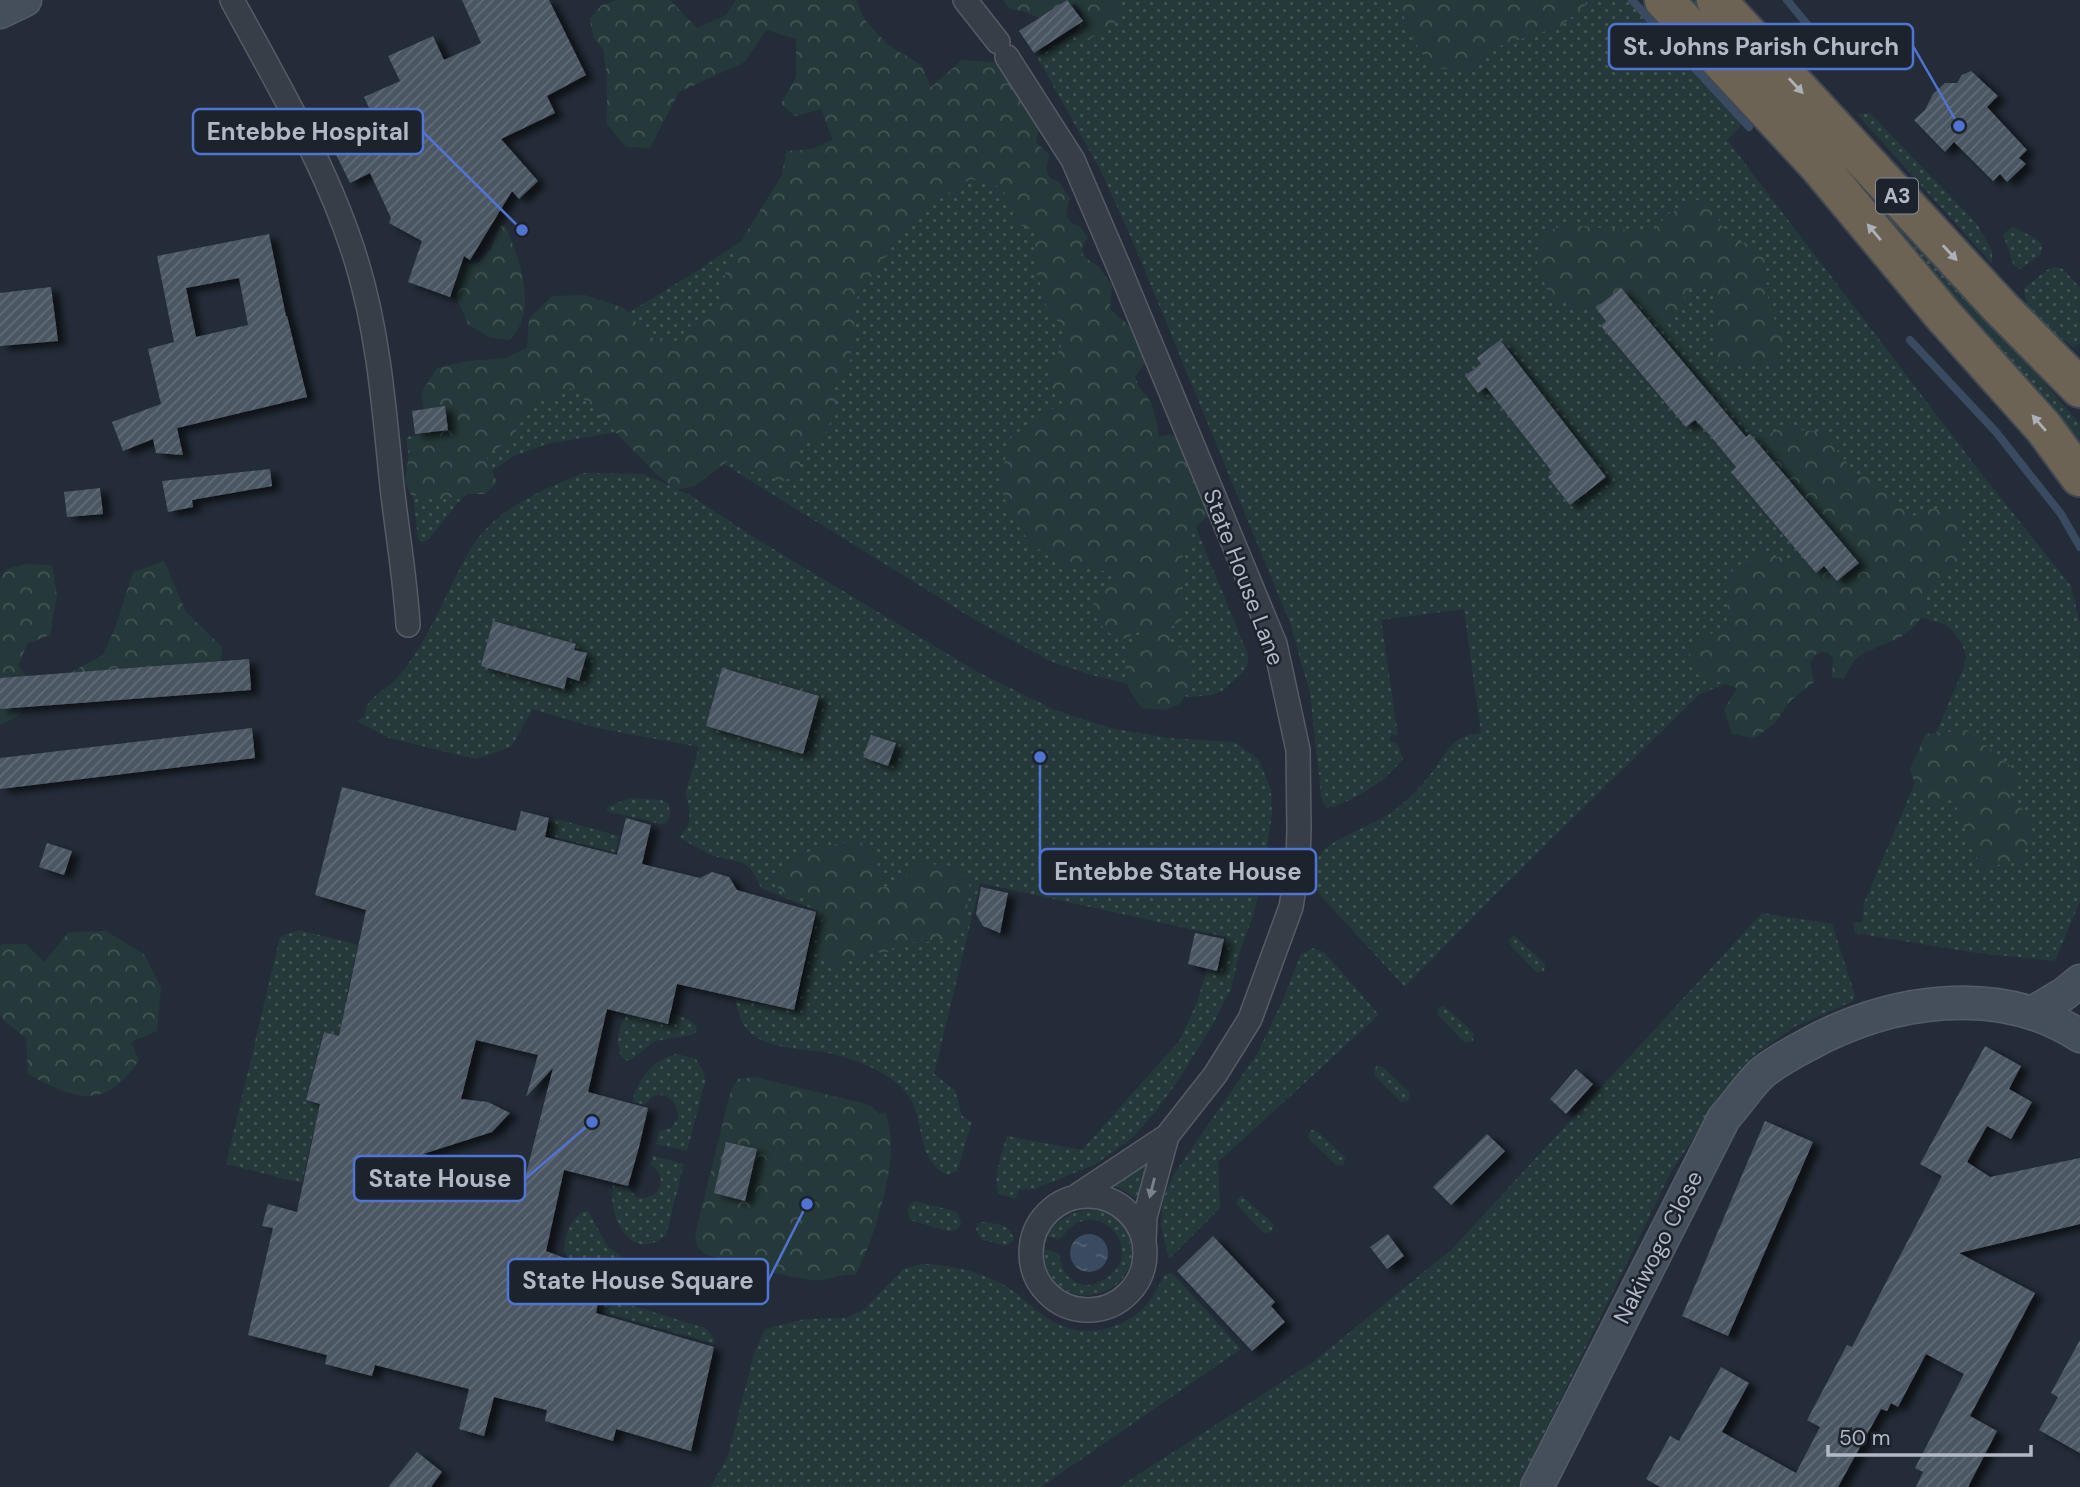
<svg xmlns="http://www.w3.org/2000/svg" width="2080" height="1487" viewBox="0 0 2080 1487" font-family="'DM Sans',sans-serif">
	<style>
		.grass { fill: url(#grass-dots) }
		.forest { fill: url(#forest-crowns) }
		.water { fill: url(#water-ripples) }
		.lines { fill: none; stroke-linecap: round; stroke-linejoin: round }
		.stream { stroke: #3a4a60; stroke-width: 8 }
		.building { fill: url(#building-hatch); fill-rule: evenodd; filter: url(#shadow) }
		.street-casing { stroke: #555c66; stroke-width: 26 }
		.secondary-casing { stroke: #555c66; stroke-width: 35 }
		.highway-casing { stroke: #424953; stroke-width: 42 }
		.street { stroke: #373e48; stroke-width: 23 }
		.secondary { stroke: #454e5b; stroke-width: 32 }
		.highway { stroke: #6d6354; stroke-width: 38 }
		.oneway { fill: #abb0b9 }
		.oneway2 { fill: #7b828c }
		.labels { text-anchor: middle; stroke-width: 5; stroke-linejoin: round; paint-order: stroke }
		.shield { fill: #1c232d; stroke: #858c97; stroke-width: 2 }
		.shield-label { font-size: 21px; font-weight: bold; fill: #b2b9c4 }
		.street-label { font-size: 23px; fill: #b2b9c4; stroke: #1c232d }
		.leader { fill: none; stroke: #5173d1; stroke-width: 2.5 }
		.callout-dot { fill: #5173d1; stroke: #1c232d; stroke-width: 2.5 }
		.callout { fill: #1c232d; stroke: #5173d1; stroke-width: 2.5 }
		.callout-label { font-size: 24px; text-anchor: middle; font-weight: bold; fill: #b2b9c4 }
	</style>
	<defs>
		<pattern id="grass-dots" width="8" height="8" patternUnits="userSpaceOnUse" patternTransform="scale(1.75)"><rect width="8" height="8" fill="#26393a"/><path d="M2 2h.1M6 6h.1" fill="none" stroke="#435455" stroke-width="1.8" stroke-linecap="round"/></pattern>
		<pattern id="forest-crowns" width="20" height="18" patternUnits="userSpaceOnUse" patternTransform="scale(1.75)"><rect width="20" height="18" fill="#26393a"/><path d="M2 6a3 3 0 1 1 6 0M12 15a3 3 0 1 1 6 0" fill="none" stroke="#435455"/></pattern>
		<pattern id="water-ripples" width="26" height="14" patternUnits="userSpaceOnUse" patternTransform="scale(1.75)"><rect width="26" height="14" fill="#3a4a60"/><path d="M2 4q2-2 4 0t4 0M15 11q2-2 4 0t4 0" fill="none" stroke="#546275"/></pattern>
		<pattern id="building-hatch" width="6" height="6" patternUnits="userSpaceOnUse" patternTransform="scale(1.75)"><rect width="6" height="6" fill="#4c5663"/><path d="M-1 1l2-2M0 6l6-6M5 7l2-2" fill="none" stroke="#636c78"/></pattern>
		<filter id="shadow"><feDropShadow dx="8" dy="4.5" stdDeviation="3.5" flood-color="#0009"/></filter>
	</defs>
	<rect width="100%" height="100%" fill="#232c38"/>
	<path class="grass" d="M1076,0H1629L1743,124L1727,140L1981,473L2071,586L2080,624V901L2055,961L1977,953L1855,933L1853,922H1862L1864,903L1964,667L1966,656L1962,644L1953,631L1944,624L1902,612L1700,694L1508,882L1405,987L1319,894C1313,881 1313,865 1321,853C1334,836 1381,824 1400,806C1412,796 1424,783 1433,771C1450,748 1451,737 1481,733L1464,609L1381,620L1398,736L1392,734L1389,740L1398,745L1403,759C1384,782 1358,799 1328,808L1323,803L1321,795L1310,693L1290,623L1134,244L1101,171L1037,57L1090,23Z
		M1682,0H1696L1964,290L2080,424V440L1977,321Z
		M1870,113L1977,224L1992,251V264L1857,114Z
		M1020,121L1047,171L1093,274L1248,655V664L1243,672L1224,690L1211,695L1190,697L1169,694L1092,675L1050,661L967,615L690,443L623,431L547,444L514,456L487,474L461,499L429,539L422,543L418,538L406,437L435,432L700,269L741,241Z
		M2013,227L2035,238L2042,245L2041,254L2020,269L2014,266L2003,234Z
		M2055,267L2063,269L2080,288V343L2074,348C2054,332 2024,316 2024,288L2047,270Z
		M584,473L644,474L690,495L755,538L976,671L1055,710L1110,728L1169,738L1235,742L1259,760L1271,790L1272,814L1263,874L1253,916L1240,951L1231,989L1213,1024L1177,1082L1156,1111L1132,1138L1096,1164L1035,1189L1019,1190L1015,1199L999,1194C992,1176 1002,1154 1007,1136L1082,1150L1180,1040L1197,1002L1207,970L1219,972L1227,937L980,883L934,1074L955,1090L962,1116L972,1122L957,1171L947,1175C917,1160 925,1126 911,1100C904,1087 892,1079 880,1072C864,1063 846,1057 829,1053C805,1048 764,1050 747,1029C740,1021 738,1010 735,999L797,1011L818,911L761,888C747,853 738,866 709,854C699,849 689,843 679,837C693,826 691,809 685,794L699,747L597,728L533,709L511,747L476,759L389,738L357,721L365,716C364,699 384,691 395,680C401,674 406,667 411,660C435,626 449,586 470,550C494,509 542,490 584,473Z
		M630,798L662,800L669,804L670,817L666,823L660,824L607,811V807Z
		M553,818L619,836L615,853L548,835Z
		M1762,913L1832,924L1855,995L1853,1001L1796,1026L1757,1053L1734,1078L1672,1170L1518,1487H1119L1313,1362L1451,1250Z
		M299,930L358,945L345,1002L412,1020L405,1054L323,1032L305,1101L389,1122L382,1146L313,1132L302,1183L226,1164L280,937Z
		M1514,935L1545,964L1544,971L1536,972L1510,945L1509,939Z
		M1314,948L1325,953L1379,1015L1218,1162L1220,1208L1169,1259L1161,1225L1163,1199L1174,1174L1257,1054L1282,1002L1301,954Z
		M1443,1005L1474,1033L1473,1041L1465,1043L1438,1015L1437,1009Z
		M640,1009L639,1018L670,1025L672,1013C682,1017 691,1019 697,1028L696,1032L692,1035L655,1041L629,1061L622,1058C615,1042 618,1027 628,1013Z
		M675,1054L695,1058L704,1072L705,1082L687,1151L656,1144L659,1131L671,1128L678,1118C679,1098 657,1085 645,1105L632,1102C640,1077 649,1063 675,1054Z
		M1376,1066H1382L1410,1093L1408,1101L1401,1102L1374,1075Z
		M1311,1130L1317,1131L1345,1157L1344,1165L1337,1166L1309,1139L1308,1136Z
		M653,1156L684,1164L666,1235C631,1265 607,1217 613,1185L628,1188L637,1198C659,1201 670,1178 651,1165Z
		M1152,1158L1138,1200L1114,1184Z
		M1242,1196L1273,1224L1272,1232L1264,1233L1237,1205V1199Z
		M916,1201L957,1212L961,1222C959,1229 956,1231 948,1231L910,1220L907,1210L911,1203Z
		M1093,1209C1099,1211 1109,1211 1114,1215C1122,1220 1129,1233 1130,1242C1131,1246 1132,1253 1132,1258C1124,1300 1064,1310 1048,1270C1045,1263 1044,1255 1043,1248L1059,1254C1061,1267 1066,1279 1080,1284C1087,1286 1095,1285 1101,1281C1148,1259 1106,1198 1070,1228C1066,1231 1063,1236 1059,1240L1047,1236C1058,1217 1073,1212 1093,1209Z
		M584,1211H588L608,1247L637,1267L639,1273L637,1276H605L606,1273L581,1264L579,1269C574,1264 566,1258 565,1251C562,1238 573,1217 584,1211Z
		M982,1222C997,1224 1010,1223 1014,1240L1006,1246L981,1239L976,1230L978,1224Z
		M922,1264C950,1265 975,1270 1000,1283C1020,1293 1033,1310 1052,1321C1085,1340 1125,1330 1149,1302C1156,1293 1160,1283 1165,1274L1172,1273L1241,1349L1041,1487H710L727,1459L754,1354L765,1329L805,1319L846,1318L864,1309L903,1269Z
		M601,1296L705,1328L712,1335L715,1344L598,1311Z"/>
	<path class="forest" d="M616,0H670L697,28L726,15L736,0H856L865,20L888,45L921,65L931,87L962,60L1017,64L1042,115L1036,142L1049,155L1045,176L1059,182L1070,199L1064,219L1081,227L1087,237L1080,254L1099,267L1112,286L1110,309L1144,339L1146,361L1131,383C1152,393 1156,415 1159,437L1169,434L1184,440L1218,490L1209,516L1194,528L1181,561L1185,617L1170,628V645L1184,648C1199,670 1192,683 1180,704L1164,710L1142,708C1117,678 1122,661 1143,630L1123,639C1102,632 1096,622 1093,600L1115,573L1061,564L1031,544L1011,516L999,483L1011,437L1063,402L1048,384L1053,364L1067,332L1047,309L1036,269L1035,231L1017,224C1007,193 1005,182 970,179L933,204L901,235L858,295L850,362L834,381L837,404L826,434L800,446V474L783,481L761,476L729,460L695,486L676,490L655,473L573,388L533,404L509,441L486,455L497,483L485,494H467L442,499L411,495L405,482L410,446L426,426L421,393L437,368L468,361L506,358L527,348L529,319L552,296L585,295L624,308L649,337L676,341L691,325L719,302L725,274L741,241L782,175L786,151L812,149L833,140L821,109L795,116L781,104L796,77V39L766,30L745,62L679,92L650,148L626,147L607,124V75L603,49L593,37L590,18L602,5Z
		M1003,0H1119L1121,10L1113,28L1086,40L1079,37L1077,29L1083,15L1076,4L1063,7L1044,20L1023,11L1010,9Z
		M1400,0H1585L1586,5L1561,26L1500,46L1470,70L1433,68C1416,46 1404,27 1400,0Z
		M1706,196L1730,241L1746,243L1764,255L1769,306L1784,340L1776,363L1748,367L1718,362L1712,334L1716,306L1708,282L1685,291L1684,306L1663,321L1636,313L1576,306L1550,296L1537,266L1541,234L1564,225L1652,232L1668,214Z
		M505,225C519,258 540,313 509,340L488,337L468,324L449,280L448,253L462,264L478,263L491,249L499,227Z
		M1780,428L1822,432L1857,475H1872L1912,517L1926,508L1960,513L1963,554L1933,591L1922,599L1925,611C1908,643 1885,640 1858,657C1852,661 1848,672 1844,679L1832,677L1833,659L1827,652L1817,653L1810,662L1814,682L1790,701L1774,724L1754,738L1732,734L1724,710L1737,688L1698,675L1689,652L1700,638L1726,628L1729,586L1733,568L1762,554L1801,562H1817L1831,545L1828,520L1815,518L1775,479L1765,437Z
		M164,561L186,612L222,647L220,679L64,676L103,655L115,628L133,572Z
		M27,564L52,565L57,596L50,635L27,644L18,666L33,682L19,716L0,725V579L7,569Z
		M1968,730L2017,772L2010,794L2034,824L2022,859L1994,866H1980L1953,799L1933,806L1917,792L1910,769L1926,734Z
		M859,840C878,859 879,862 881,888L903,880L919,863L962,867L970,887L964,926L947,941L902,943L887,952L870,953L837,966L819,954V939L823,920C802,882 804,906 778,889C778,884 777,877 779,872C787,852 839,843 859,840Z
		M106,931L145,955L161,988L157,1031L131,1042L139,1060C105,1111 75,1100 28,1074L26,1038L4,1021L0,1014V946L2,944H26L44,962L69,932Z
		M755,1077L862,1103L871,1106L879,1114L886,1112C888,1124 892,1137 891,1149C890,1185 872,1245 855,1275C842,1272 827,1282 812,1280C779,1276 739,1263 706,1255L697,1246L695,1235L731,1090L738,1079Z"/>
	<path class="water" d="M1070 1253a19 19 0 1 1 38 0a19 19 0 1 1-38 0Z"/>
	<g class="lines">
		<path class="stream" d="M1632,0L1749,127
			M1787,0L1834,57
			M1910,340L1996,432L2061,514L2080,547"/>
	</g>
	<path class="building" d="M462,0H549L586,75L547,96L555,113L501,139L538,181L519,199L512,191L470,260L464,256L450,297L408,282L422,241L389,223L391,218L370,173L350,183L326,134L371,112L364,97L400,81L388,56L433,36L444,60L481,43Z
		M1067,0L1083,21L1034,53L1019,31Z
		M1971,71L1998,96L1987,107L2027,150L2019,158L2026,164L2007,182L2000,174L1993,181L1954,142L1945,152L1914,120L1925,110L1933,94L1945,83H1957L1962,75Z
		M269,234L286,316H287L307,397L177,428L183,455L156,453L153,439L123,451L112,422L161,404L148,349L174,342L157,256ZM239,278L248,325L196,337L186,288Z
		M51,287L58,341L0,346V293Z
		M1621,288L1746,437L1750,434L1859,563L1837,581L1824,566L1816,573L1731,472L1736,467L1709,434L1695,420L1686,427L1601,326L1606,321L1596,308Z
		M1500,340L1606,477L1570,505L1548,477L1553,473L1486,387L1478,393L1465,376L1481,364L1477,358Z
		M445,406L448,430L415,434L412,411Z
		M270,469L272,486L192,500L193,507L168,512L162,481Z
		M100,488L103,514L67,517L64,492Z
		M493,621L576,644L574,650L587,653L579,681L567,677L564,689L481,666Z
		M249,659L251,690L0,709V678Z
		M722,668L819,696L803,754L706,726Z
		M252,728L255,758L0,789V758Z
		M871,735L896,743L888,766L863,757Z
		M342,787L516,831L521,811L549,818L545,837L617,855L626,818L651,825L642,864L700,878L712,872L729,877L737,890L816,912L794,1010L677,984L668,1024L607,1009L588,1092L648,1108L639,1147L628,1186L564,1170L546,1251L604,1273L596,1313L714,1347L691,1451L616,1429L613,1441L545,1421L547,1410L494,1397L484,1436L459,1429L469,1389L375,1365L372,1376L325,1364L327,1355L248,1335L273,1228L262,1226L268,1204L297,1212L320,1104L306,1100L324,1032L339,1036L366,910L315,895ZM476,1040L538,1055L526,1097L553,1068L525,1178L423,1154L492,1132L510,1113L488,1102L461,1099Z
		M47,843L72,851L64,875L39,867Z
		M981,887L1008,893L1000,933L983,926L976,914Z
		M1195,933L1224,939L1217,971L1188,964Z
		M1985,1046L2021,1066L2009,1089L2032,1102L2011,1139L1987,1126L1967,1162L1990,1177L2080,1158V1224L1959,1253L2035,1293L1970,1416L1997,1431L1968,1487H1916L1923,1472L1915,1468L1964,1374L1926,1354L1898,1407L1891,1403L1887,1411L1881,1409L1838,1487H1660L1646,1479L1670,1436L1679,1441L1721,1367L1749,1383L1722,1432L1796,1473L1820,1427L1807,1420L1847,1345L1852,1347L1942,1176L1920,1164Z
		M1576,1069L1593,1084L1566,1114L1550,1099Z
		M1765,1121L1813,1142L1728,1336L1682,1316Z
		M1487,1134L1505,1151L1451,1205L1433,1187Z
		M726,1142L757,1149L745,1201L714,1193Z
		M1388,1234L1404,1256L1387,1269L1370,1247Z
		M1213,1236L1275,1302L1271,1306L1285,1322L1252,1351L1177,1271Z
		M2080,1340V1453L2039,1430L2058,1397L2051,1393Z
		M417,1452L442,1472L431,1487H388Z"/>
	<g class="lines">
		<g class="street-casing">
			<path id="street" d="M232,0C278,85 329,170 357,263C378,332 384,406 391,477C396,526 405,575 408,625
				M965,0L998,42
				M1007,57L1073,160L1121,272L1275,644L1298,750L1299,829L1298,863L1291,907L1250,1019L1215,1075L1167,1136L1145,1217L1144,1241
				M1078,1195L1167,1136
				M1031 1253a57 57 0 1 1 114 0a57 57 0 1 1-114 0Z"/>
		</g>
		<g class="secondary-casing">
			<path id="secondary" d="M0,12L25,0
				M2034,1012L2064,994L2080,981
				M1537,1487L1724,1118C1737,1104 1748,1086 1762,1073C1775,1062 1792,1053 1807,1045C1889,1000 1998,982 2080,1036"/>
		</g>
		<g class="highway-casing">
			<path id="highway" d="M1664,0L1818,165L1943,315L2044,428L2080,477
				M1716,0L2000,307L2080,388"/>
		</g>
		<use href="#street" class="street"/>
		<use href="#secondary" class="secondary"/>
		<use href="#highway" class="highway"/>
	</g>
	<defs><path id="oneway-solid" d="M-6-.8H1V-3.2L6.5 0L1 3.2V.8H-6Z" transform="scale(1.75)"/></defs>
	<g class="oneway">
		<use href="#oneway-solid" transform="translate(1796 86) rotate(47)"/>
		<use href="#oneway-solid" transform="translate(1874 232) rotate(-130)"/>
		<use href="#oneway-solid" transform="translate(1950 253) rotate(47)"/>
		<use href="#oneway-solid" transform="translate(2039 423) rotate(-131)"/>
	</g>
	<use class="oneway2" href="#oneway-solid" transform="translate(1152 1188) rotate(104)"/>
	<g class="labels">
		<rect class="shield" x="1876" y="178.5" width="42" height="35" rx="5"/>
		<g class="shield-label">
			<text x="1897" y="203">A3</text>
		</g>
		<g class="street-label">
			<text transform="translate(1244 577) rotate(69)" y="8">State House Lane</text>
			<text transform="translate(1658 1247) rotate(-63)" y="8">Nakiwogo Close</text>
		</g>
	</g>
	<path class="leader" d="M1959 126L1913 46M522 230L423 132M1040 757L1040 871M592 1122L525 1179M807 1204L768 1281"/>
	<g class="callout-dot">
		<circle cx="1959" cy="126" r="7"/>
		<circle cx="522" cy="230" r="7"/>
		<circle cx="1040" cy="757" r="7"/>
		<circle cx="592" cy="1122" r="7"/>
		<circle cx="807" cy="1204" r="7"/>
	</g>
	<g class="callout">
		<rect x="1609" y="24" width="304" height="45" rx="7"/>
		<rect x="193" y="109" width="230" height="45" rx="7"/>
		<rect x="1040" y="849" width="276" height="45" rx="7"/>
		<rect x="354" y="1156" width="171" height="45" rx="7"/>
		<rect x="508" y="1259" width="260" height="45" rx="7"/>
	</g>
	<g class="callout-label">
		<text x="1761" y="55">St. Johns Parish Church</text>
		<text x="308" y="140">Entebbe Hospital</text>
		<text x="1178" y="880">Entebbe State House</text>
		<text x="440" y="1187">State House</text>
		<text x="638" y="1289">State House Square</text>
	</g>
	<path d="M1828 1445v10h203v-10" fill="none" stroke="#b2b9c4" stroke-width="3.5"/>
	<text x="1839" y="1445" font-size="21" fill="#b2b9c4" stroke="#1c232d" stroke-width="5" paint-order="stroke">50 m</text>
</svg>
